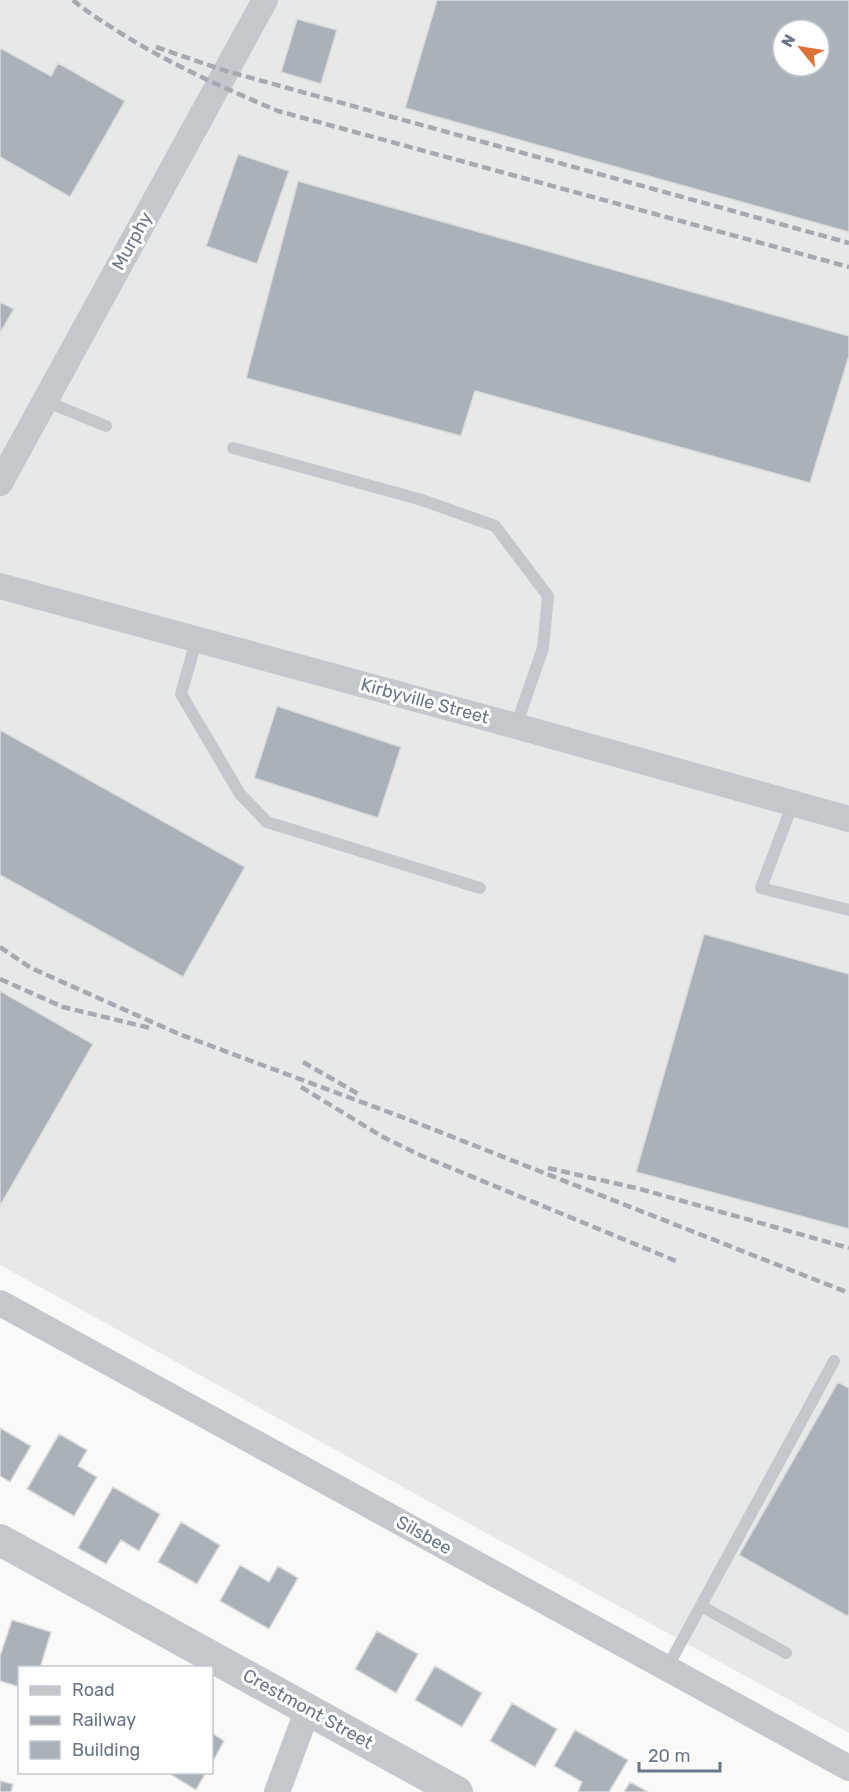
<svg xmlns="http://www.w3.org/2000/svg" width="849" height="1792" viewBox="0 0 849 1792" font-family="Rubik,sans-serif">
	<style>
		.built { fill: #e7e9e9; fill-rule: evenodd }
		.building { fill: #aab1b9; stroke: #dbdcda; stroke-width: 1.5; fill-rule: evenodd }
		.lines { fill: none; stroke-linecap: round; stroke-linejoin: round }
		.service { stroke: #c4c7cb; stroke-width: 12 }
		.minor { stroke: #c4c7cb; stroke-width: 26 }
		.tertiary { stroke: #c4c7cb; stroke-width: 32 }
		.rail { stroke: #a5aab1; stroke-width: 4.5; stroke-dasharray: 9 4.5; stroke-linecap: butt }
		.labels { text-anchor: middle; stroke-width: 6; stroke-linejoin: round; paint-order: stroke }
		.street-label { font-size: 18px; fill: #6a7788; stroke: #fff }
	</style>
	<rect width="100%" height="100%" fill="#f9faf8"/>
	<path class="built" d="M0,0H849V1733L0,1265ZM783,30H819V66H783Z"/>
	<path class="building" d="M437,0H849V232L405,108ZM783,30H819V66H783Z
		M297,19L337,30L321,84L281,72Z
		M0,48L51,76L58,63L125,101L70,197L0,157Z
		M238,154L289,171L257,264L206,246Z
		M298,181L849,336V356L810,483L475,391L461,436L246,378Z
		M0,302L14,309L0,333Z
		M277,706L401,747L378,818L254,778Z
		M0,730L245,867L183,977L0,875Z
		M704,934L849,974V1229L636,1172Z
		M0,991L93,1044L0,1206Z
		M838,1382L849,1388V1614L847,1616L739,1555Z
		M0,1428L31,1446L10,1482L0,1476Z
		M59,1434L87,1450L78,1466L97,1477L74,1516L27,1489Z
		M113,1487L160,1514L139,1551L121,1540L106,1564L78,1548Z
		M181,1522L220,1545L197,1584L158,1562Z
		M240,1565L269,1582L278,1566L298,1578L269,1629L220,1601Z
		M12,1620L51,1632L40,1668H20V1687L0,1681V1656Z
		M377,1631L418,1654L396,1693L355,1669Z
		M435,1666L482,1693L462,1727L415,1700Z
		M512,1703L557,1729L535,1767L490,1741Z
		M575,1730L628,1760L609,1792H578L582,1782L554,1766Z
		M212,1733L224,1741L212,1763Z
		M167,1772H206L196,1790Z
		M0,1781L13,1784L11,1792H0Z
		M630,1782L648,1792H624Z"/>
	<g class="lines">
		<path class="service" d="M45,401L106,426
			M233,448L422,500L495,526L548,596L543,648L516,726
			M197,638L181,694L240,794L267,822L480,888
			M793,803L761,888L849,910
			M701,1606L786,1653
			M667,1668L834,1361"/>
		<path class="minor" d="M0,483L265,0
			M0,586L516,726L849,819
			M0,1303L849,1768
			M277,1792L308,1709"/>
		<path class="tertiary" d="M0,1540L457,1792"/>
		<path class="rail" d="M73,0C88,13 105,23 122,34C172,65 224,88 278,111L849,267
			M156,47L226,71L849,243
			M0,947L31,968L179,1034L407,1119L849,1293
			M0,979L63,1007L150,1028
			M303,1062L360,1095
			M301,1087L383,1137L422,1156L676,1261
			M548,1168L640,1189L849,1248"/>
	</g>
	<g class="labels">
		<g class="street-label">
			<text transform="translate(132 241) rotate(-61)" y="6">Murphy</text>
			<text transform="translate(425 701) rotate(15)" y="6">Kirbyville Street</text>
			<text transform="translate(424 1535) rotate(29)" y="6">Silsbee</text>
			<text transform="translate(308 1709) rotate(29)" y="6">Crestmont Street</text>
		</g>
	</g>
	<rect x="18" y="1666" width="195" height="108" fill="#ffffff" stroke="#c3c9cf" stroke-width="1.5"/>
	<rect x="30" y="1686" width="30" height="9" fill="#c4c7cb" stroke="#c3c9cf" stroke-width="1.5"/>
	<text x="72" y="1696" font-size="18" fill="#6a7788">Road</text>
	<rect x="30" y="1716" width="30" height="9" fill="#a5aab1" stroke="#c3c9cf" stroke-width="1.5"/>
	<text x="72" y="1726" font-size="18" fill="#6a7788">Railway</text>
	<rect x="30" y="1741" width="30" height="18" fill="#aab1b9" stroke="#c3c9cf" stroke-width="1.5"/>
	<text x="72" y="1756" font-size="18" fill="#6a7788">Building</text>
	<g transform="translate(801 48) rotate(300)"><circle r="28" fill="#ffffff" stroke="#c3c9cf" stroke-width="1.5"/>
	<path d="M0-4.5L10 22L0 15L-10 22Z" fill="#dd7034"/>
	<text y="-9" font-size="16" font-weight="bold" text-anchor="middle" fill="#6a7788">N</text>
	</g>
	<path d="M639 1762v9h81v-9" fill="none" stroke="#6a7788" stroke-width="3"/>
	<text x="648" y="1762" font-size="18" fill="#6a7788" stroke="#ffffff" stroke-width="4.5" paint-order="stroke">20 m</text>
</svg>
